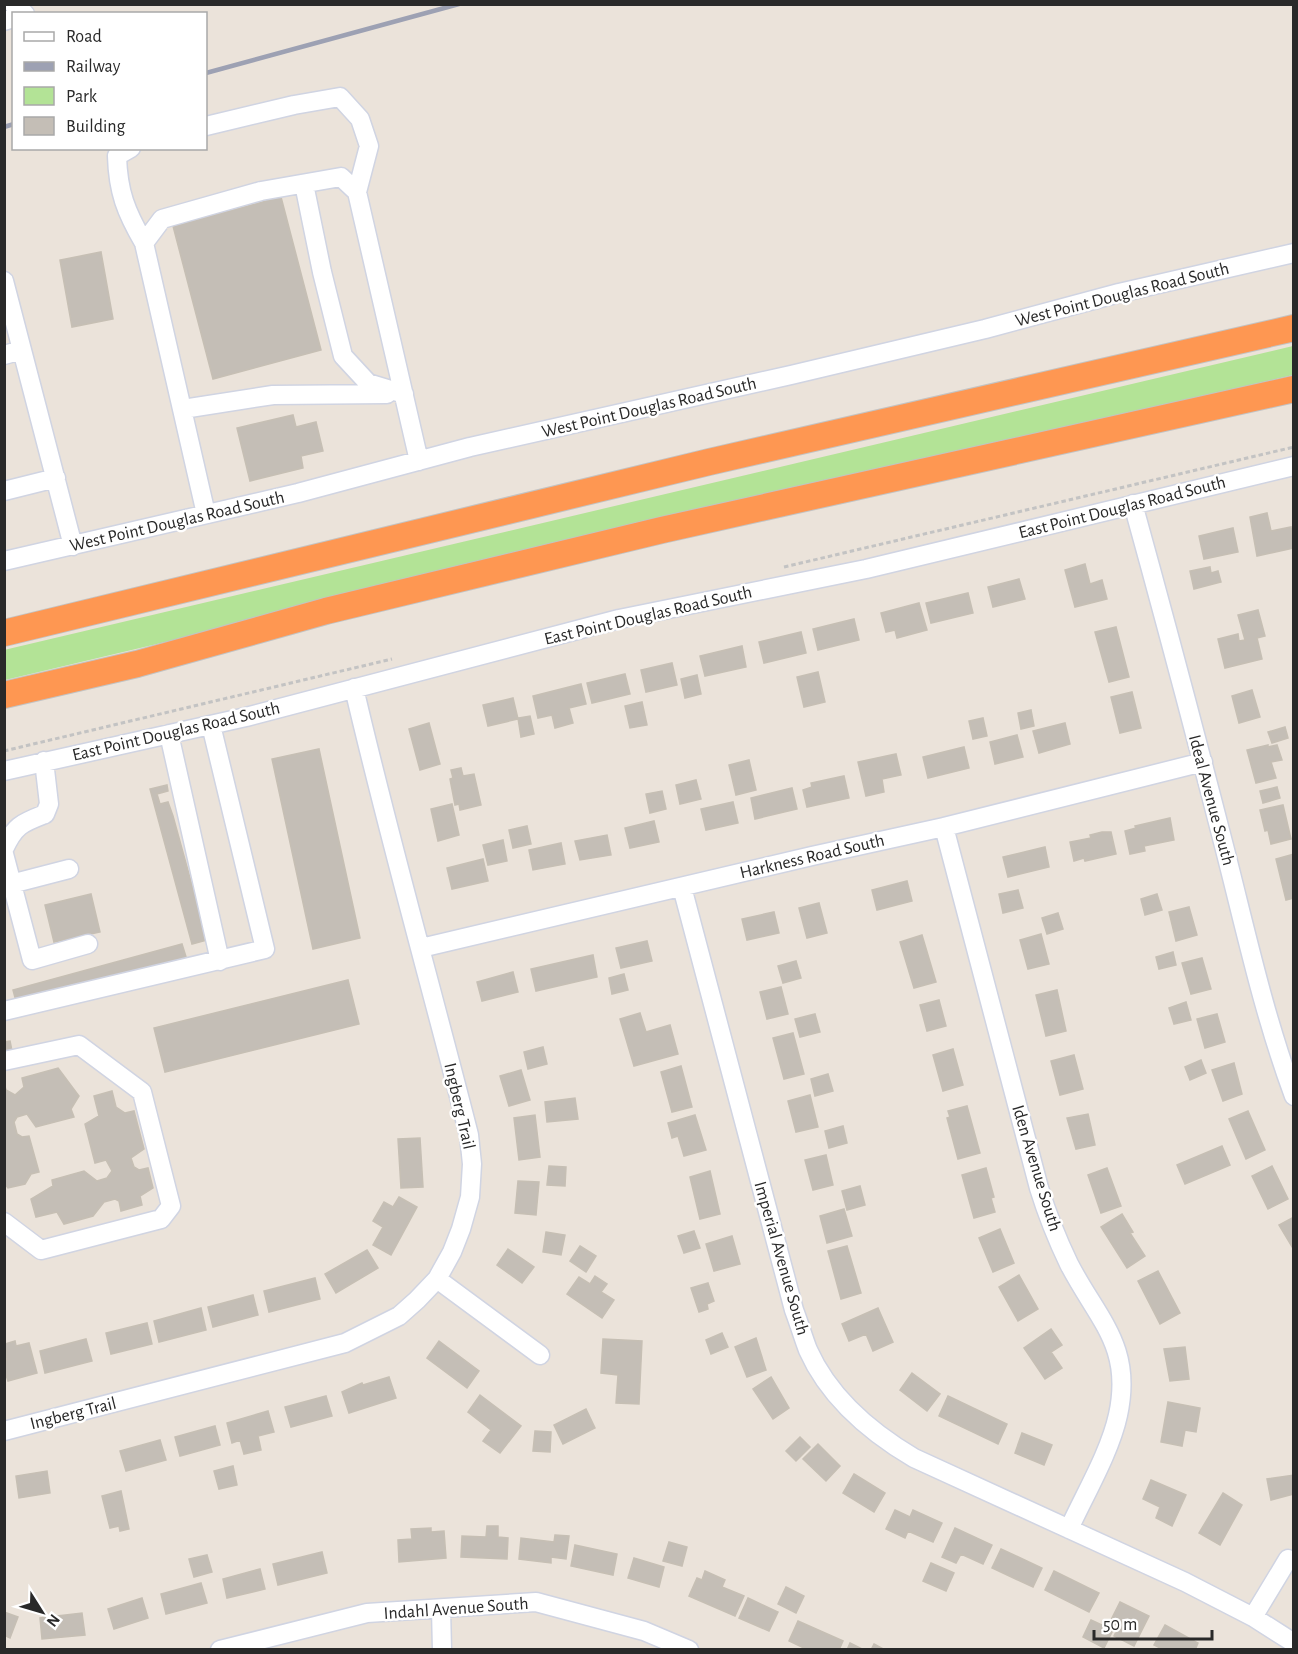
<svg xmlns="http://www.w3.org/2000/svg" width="1298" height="1654" viewBox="0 0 1298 1654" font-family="'Alegreya Sans',sans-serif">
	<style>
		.green { fill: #b3e396 }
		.building { fill: #c4beb6; stroke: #c6bfb4; stroke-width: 1.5 }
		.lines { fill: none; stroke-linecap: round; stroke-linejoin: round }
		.minor-casing { stroke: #d0d4e2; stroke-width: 21 }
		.highway-casing { stroke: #c3c3c3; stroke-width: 28 }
		.path { stroke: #c3c3c3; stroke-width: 3; stroke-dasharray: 4.5 3; stroke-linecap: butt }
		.minor { stroke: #fff; stroke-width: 18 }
		.highway { stroke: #fe9752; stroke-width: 26 }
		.rail { stroke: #9da1b3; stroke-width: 4.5 }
		.labels { text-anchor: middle; stroke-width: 5; stroke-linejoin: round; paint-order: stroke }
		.street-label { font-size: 18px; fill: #292929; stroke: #fff }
	</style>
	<rect width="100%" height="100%" fill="#ebe3da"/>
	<path class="green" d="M1293,346V375L5,680L4,650Z"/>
	<path class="building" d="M281,197L321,350L213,379L173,226Z
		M101,252L113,319L72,327L60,260Z
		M293,415L296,427L316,422L323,451L301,456L303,468L250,481L237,428Z
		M1267,513L1271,531L1291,527L1294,548L1257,556L1250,517Z
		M1233,528L1238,552L1204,559L1199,536Z
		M1085,564L1090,584L1102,580L1107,599L1075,607L1065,570Z
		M1210,567L1211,573L1218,571L1221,582L1194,589L1190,571Z
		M1019,579L1025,599L993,607L988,587Z
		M968,593L973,613L931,623L926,603Z
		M919,603L927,630L897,638L895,630L886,632L881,613Z
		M1258,610L1265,636L1257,638L1262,659L1225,668L1218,639L1238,634L1239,641L1245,640L1238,615Z
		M854,619L859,640L818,650L813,629Z
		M1116,627L1129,677L1109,682L1095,632Z
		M801,632L806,653L764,663L759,642Z
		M742,646L746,667L705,676L700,656Z
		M672,663L677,685L646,692L641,670Z
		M818,672L825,702L804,707L797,677Z
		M625,674L630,694L592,703L587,683Z
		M697,675L701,694L685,698L681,679Z
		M581,684L586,704L569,708L573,723L555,728L552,715L538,718L533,696Z
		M1252,690L1260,717L1239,723L1232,696Z
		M1132,692L1141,728L1120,733L1111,697Z
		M513,698L518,719L488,726L483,705Z
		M642,702L647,725L630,728L625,706Z
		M1031,710L1034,726L1021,729L1018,713Z
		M530,716L534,734L521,737L518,718Z
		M983,718L987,736L973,739L969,721Z
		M429,723L440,764L420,770L409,729Z
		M1065,723L1070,744L1039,753L1033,731Z
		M1285,727L1288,738L1272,743L1268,732Z
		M1017,735L1023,757L995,764L990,742Z
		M1268,745V747L1277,745L1282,760L1271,762L1276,778L1256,783L1247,750Z
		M964,747L969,768L928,778L923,757Z
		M319,749L360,938L313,949L272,759Z
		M896,754L901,775L882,779L884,792L866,796L858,762Z
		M749,760L756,790L736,795L729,765Z
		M461,768L463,776L474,774L481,805L460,810L459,804L455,805L450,779L453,778L451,770Z
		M844,776L849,798L807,807L803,790L812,787L811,783Z
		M696,780L701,799L680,804L676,785Z
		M167,785L168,791L157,794L160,804L168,802L173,816L207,940L192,944L150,789Z
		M1277,787L1280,798L1263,803L1260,791Z
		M792,788L797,809L755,819L751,798Z
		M662,791L666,809L650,813L646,794Z
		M733,802L738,823L706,830L701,809Z
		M452,804L459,835L438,841L431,809Z
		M1283,805L1291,839L1271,844L1268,830L1265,831L1260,810Z
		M1170,818L1174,840L1144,846L1145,851L1130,854L1125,831L1136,828L1135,826Z
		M654,821L659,842L630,848L625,828Z
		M527,826L531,844L513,848L509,830Z
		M1102,832H1111L1116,854L1085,861L1084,858L1074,861L1070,842L1091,838L1090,835Z
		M607,835L611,855L580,860L575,841Z
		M503,840L507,861L488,865L483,845Z
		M561,843L565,864L533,870L529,850Z
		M1045,847L1049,867L1008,877L1003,857Z
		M1294,854V898L1286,900L1276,859Z
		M483,859L488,881L452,889L447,868Z
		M907,881L912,901L877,910L872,890Z
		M1018,890L1023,908L1003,913L999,894Z
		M91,894L100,932L54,942L45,905Z
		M1157,894L1162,910L1145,915L1141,899Z
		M819,903L827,933L807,938L799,908Z
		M1189,907L1197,935L1176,941L1169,912Z
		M774,912L779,933L747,940L742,919Z
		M1058,913L1063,929L1047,934L1042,918Z
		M1041,934L1049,964L1028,969L1020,940Z
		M922,935L936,982L914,988L900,942Z
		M647,941L652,961L621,968L616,948Z
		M182,944L187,960L17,1005L13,990Z
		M1173,952L1176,965L1159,969L1156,957Z
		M593,955L597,977L536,991L531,969Z
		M1202,958L1211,989L1191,994L1182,963Z
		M796,961L801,978L783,983L778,966Z
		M513,972L518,992L482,1001L477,982Z
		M624,974L628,990L612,994L609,978Z
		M348,980L359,1024L165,1072L154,1028Z
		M781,987L788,1014L767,1019L760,992Z
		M1057,990L1066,1031L1046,1036L1036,995Z
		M939,1000L946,1026L927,1031L920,1005Z
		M1186,1002L1191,1020L1174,1024L1169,1008Z
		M640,1013L646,1032L670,1025L678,1054L634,1066L620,1019Z
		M815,1014L820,1032L800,1037L795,1019Z
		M1217,1014L1225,1042L1205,1048L1197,1019Z
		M793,1033L804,1074L784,1079L773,1038Z
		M10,1041L13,1056L4,1058V1042Z
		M543,1047L547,1064L528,1069L524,1052Z
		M953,1049L963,1085L943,1091L933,1055Z
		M1074,1055L1083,1089L1060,1095L1051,1061Z
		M1201,1060L1206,1073L1190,1080L1185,1067Z
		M1234,1063L1242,1094L1223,1101L1212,1070Z
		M681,1066L692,1107L672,1112L661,1072Z
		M58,1068L79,1096L71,1109L74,1117L36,1127L27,1114L17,1117L14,1122L17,1134L22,1137L29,1136L39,1172L31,1174L25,1184L8,1188L4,1183V1083L6,1090L15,1095L24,1087L22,1078Z
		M521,1070L530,1100L509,1106L500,1076Z
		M828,1074L833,1091L815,1096L811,1079Z
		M112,1091L116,1107L125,1113L134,1111L144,1149L131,1158L134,1167L139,1170L148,1168L153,1188L140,1196L142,1205L121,1211L119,1201L115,1199L104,1202L93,1216L64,1224L57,1212L36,1217L31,1199L53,1186L52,1180L84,1171L97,1181L107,1178L112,1171L106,1160L95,1163L85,1124L99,1116L94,1096Z
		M810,1095L818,1127L796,1132L788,1101Z
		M575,1098L578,1119L547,1122L545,1102Z
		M967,1106L980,1153L958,1159L947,1118L950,1117L948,1111Z
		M1248,1111L1265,1150L1246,1159L1229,1119Z
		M1088,1114L1095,1145L1076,1149L1067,1118Z
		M535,1115L540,1157L519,1160L514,1118Z
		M695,1115L706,1150L684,1156L678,1136L672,1138L668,1123Z
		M843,1126L847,1143L829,1148L825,1131Z
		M420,1138L423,1187L401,1188L398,1139Z
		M1222,1146L1230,1165L1185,1184L1177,1165Z
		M826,1155L833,1185L813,1190L805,1160Z
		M549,1166L566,1167L565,1186L547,1185Z
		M1272,1166L1288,1199L1268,1209L1252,1176Z
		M986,1168L994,1197L991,1198L995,1212L974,1218L962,1175Z
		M1107,1168L1121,1206L1101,1213L1088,1175Z
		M710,1171L720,1214L700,1219L690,1177Z
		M518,1181L539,1182L536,1215L515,1213Z
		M860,1186L865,1205L847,1210L842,1191Z
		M399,1197L417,1207L391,1255L373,1245L383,1227L373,1221L384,1202L393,1207Z
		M844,1209L852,1236L827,1243L820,1216Z
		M1122,1214L1133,1232L1130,1233L1145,1256L1127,1268L1101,1227Z
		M1294,1217V1250L1279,1225Z
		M1000,1229L1014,1263L993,1272L979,1238Z
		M694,1231L700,1248L684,1253L678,1236Z
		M546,1232L565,1235L561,1255L543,1252Z
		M732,1236L740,1264L714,1271L706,1244Z
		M580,1246L596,1256L586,1272L570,1261Z
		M847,1246L861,1293L841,1299L828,1251Z
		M508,1249L534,1267L522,1283L497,1265Z
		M367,1250L378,1268L336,1293L325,1274Z
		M1158,1271L1180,1313L1160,1324L1138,1281Z
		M1019,1275L1038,1309L1018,1321L999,1287Z
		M595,1276L607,1284L601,1292L614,1300L602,1318L567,1294L579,1277L590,1284Z
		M315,1278L320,1299L269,1312L264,1291Z
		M708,1283L714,1301L707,1304L708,1309L699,1312L691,1288Z
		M253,1295L258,1315L213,1327L208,1307Z
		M201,1308L206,1330L159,1342L154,1321Z
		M878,1308L893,1342L873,1351L866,1334L849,1341L842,1324Z
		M147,1323L152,1344L111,1354L106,1333Z
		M1051,1329L1062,1345L1051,1352L1062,1368L1045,1379L1024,1348Z
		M722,1333L728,1347L711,1354L706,1340Z
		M756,1338L766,1370L747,1377L735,1347Z
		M86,1339L92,1361L45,1373L40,1351Z
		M603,1339L642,1341L639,1404L616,1403L618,1375L601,1373Z
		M15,1341L16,1346L29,1343L37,1373L8,1381L4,1369V1360H7L5,1344Z
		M439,1341L479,1371L467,1388L427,1358Z
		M1185,1347L1189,1379L1170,1381L1164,1349Z
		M912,1373L940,1394L927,1411L900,1390Z
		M389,1377L396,1398L349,1413L342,1392L362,1383L363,1385Z
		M771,1377L789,1408L773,1419L753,1389Z
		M480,1395L521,1426L500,1453L483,1441L491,1430L468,1412Z
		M326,1396L332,1416L291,1427L285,1407Z
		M948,1396L1007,1424L998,1444L939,1416Z
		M1168,1402L1200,1408L1196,1432L1185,1430L1182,1446L1161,1442Z
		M586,1409L595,1428L563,1444L554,1425Z
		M268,1411L274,1432L258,1436L261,1450L244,1454L240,1440L232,1443L227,1423Z
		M215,1426L220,1445L180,1456L175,1437Z
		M535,1431L551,1432L550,1452L533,1451Z
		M1022,1433L1052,1445L1044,1465L1015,1453Z
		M800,1437L810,1447L796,1461L786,1451Z
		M160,1440L166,1460L126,1471L120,1451Z
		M818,1444L840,1466L826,1481L803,1459Z
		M233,1466L237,1485L219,1489L214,1471Z
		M47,1471L50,1493L19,1498L16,1476Z
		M854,1474L885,1493L874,1512L843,1493Z
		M1294,1475V1494L1271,1500L1267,1479Z
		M1151,1480L1186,1495L1172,1526L1156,1518L1160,1507L1143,1499Z
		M121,1491L129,1529L120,1531L119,1526L110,1528L102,1496Z
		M1223,1493L1242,1505L1220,1545L1199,1533Z
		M895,1510L910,1517L913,1510L942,1523L933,1542L908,1531L905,1538L886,1529Z
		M487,1526H498V1537L508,1538L507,1559L461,1557L462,1536L486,1537Z
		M431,1528V1532L444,1531L446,1558L399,1562L398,1540L412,1539L411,1529Z
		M955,1528L992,1545L983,1564L961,1554L956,1563L942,1557Z
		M555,1535L569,1536L566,1559L551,1557V1563L519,1559L521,1538L554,1542Z
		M669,1542L687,1547L682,1566L663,1561Z
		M575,1545L617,1554L613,1575L571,1566Z
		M1001,1549L1042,1568L1033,1587L992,1568Z
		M322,1552L327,1573L278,1585L273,1564Z
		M207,1555L212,1572L194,1577L189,1559Z
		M634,1558L664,1567L659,1587L628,1578Z
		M931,1563L954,1573L946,1591L923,1581Z
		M260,1569L265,1589L227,1598L223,1579Z
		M705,1571L725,1580L722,1587L744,1596L735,1616L689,1596L697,1578L702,1580Z
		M1054,1571L1099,1593L1089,1612L1045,1590Z
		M201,1583L207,1603L166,1614L161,1594Z
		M786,1587L804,1596L796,1613L778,1604Z
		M142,1598L148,1618L114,1629L108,1609Z
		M748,1598L778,1612L769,1631L739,1618Z
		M1120,1602L1149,1616L1134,1646L1114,1636L1119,1626L1110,1622Z
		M4,1612L18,1617L10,1638L4,1635Z
		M82,1613L85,1635L42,1639L40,1618Z
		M1091,1620L1113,1630L1104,1648L1083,1637Z
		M798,1621L843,1641L839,1650H808L789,1641Z
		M1165,1625L1198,1643L1195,1650H1164L1154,1645Z
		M850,1643L864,1650H847Z
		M874,1644L885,1650H871Z"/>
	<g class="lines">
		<g class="minor-casing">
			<path id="minor" d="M13,4L25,14
				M4,21L14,18
				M206,126L294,105L340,97L360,119L369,146L357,192
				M131,148L117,156C118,192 126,212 144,243
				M304,184L322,272L343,356L368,383L404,394
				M4,281L73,546
				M4,355L22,350
				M183,409L273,395L387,394
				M4,491L56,478
				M1133,504C1164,616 1194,729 1223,842C1245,927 1263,1013 1294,1096
				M206,514L144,243L162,219L261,191L341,177L357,192L419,461
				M4,561L298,493L470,447L791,375L985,329L1119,293L1294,253
				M169,734L220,961
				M4,771L246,717L619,619L866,569L1294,466
				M944,827L1039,1188C1047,1214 1057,1239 1069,1264C1098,1320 1133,1346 1118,1415C1110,1452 1085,1494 1069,1529
				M4,849C15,825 22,823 45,814L49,804L44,761
				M4,854L32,960L88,944
				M11,884L69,869
				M682,887L794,1310C799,1323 803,1337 808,1350C829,1397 870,1432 914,1458L1185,1582L1253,1617L1294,1643
				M421,948L812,856L944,827L1203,762
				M4,1011L265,949L211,725
				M4,1061L79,1045L142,1092L171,1206L161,1219L41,1250L4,1222
				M437,1279L540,1355
				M4,1431L345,1343L399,1316L417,1300L437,1279L452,1252L461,1229L470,1197L472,1164L469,1135C431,986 389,838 354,688
				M441,1609L442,1650
				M1253,1617L1288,1559
				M220,1650L367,1613L536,1602L644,1631L689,1650"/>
		</g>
		<g class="highway-casing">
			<path id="highway" d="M4,633L709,462L1294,328
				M4,695L137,664L326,611L662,530L1294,389"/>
		</g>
		<path class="path" d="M784,567L1294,447
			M4,751L392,659"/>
		<use href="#minor" class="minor"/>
		<use href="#highway" class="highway"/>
		<path class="rail" d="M206,73L459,4
			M4,127L14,124"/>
	</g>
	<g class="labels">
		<g class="street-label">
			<text transform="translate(1122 294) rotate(-14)" y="6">West Point Douglas Road South</text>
			<text transform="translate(649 407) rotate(-13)" y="6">West Point Douglas Road South</text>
			<text transform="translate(1122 507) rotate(-14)" y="6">East Point Douglas Road South</text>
			<text transform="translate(177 521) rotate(-13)" y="6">West Point Douglas Road South</text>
			<text transform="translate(648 615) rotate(-13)" y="6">East Point Douglas Road South</text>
			<text transform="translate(176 731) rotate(-13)" y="6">East Point Douglas Road South</text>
			<text transform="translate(1212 800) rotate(75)" y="6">Ideal Avenue South</text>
			<text transform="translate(812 856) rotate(-13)" y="6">Harkness Road South</text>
			<text transform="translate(460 1106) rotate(77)" y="6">Ingberg Trail</text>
			<text transform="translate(1037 1168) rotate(73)" y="6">Iden Avenue South</text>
			<text transform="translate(782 1258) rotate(74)" y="6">Imperial Avenue South</text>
			<text transform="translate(73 1413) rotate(-14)" y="6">Ingberg Trail</text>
			<text transform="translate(456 1608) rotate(-4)" y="6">Indahl Avenue South</text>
		</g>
	</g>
	<rect width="1298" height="1654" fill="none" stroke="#292929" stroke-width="12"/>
	<rect x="12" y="12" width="195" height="138" fill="#ffffff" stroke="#a9a9a9" stroke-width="1.5"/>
	<rect x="24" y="32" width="30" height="9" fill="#ffffff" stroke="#a9a9a9" stroke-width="1.5"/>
	<text x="66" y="42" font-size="18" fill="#292929">Road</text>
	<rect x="24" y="62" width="30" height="9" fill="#9da1b3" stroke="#a9a9a9" stroke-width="1.5"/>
	<text x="66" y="72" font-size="18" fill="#292929">Railway</text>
	<rect x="24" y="87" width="30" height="18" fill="#b3e396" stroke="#a9a9a9" stroke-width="1.5"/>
	<text x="66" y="102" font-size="18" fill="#292929">Park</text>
	<rect x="24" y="117" width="30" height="18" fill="#c4beb6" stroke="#a9a9a9" stroke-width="1.5"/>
	<text x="66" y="132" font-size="18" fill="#292929">Building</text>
	<g transform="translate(42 1612) rotate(127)" stroke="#ffffff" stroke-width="4.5" paint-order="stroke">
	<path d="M0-4.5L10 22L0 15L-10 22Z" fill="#292929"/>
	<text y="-9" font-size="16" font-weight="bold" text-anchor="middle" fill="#292929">N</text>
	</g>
	<path d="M1094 1630v9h118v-9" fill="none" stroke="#292929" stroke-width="3"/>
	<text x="1103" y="1630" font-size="18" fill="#292929" stroke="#ffffff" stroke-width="4.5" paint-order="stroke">50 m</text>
</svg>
